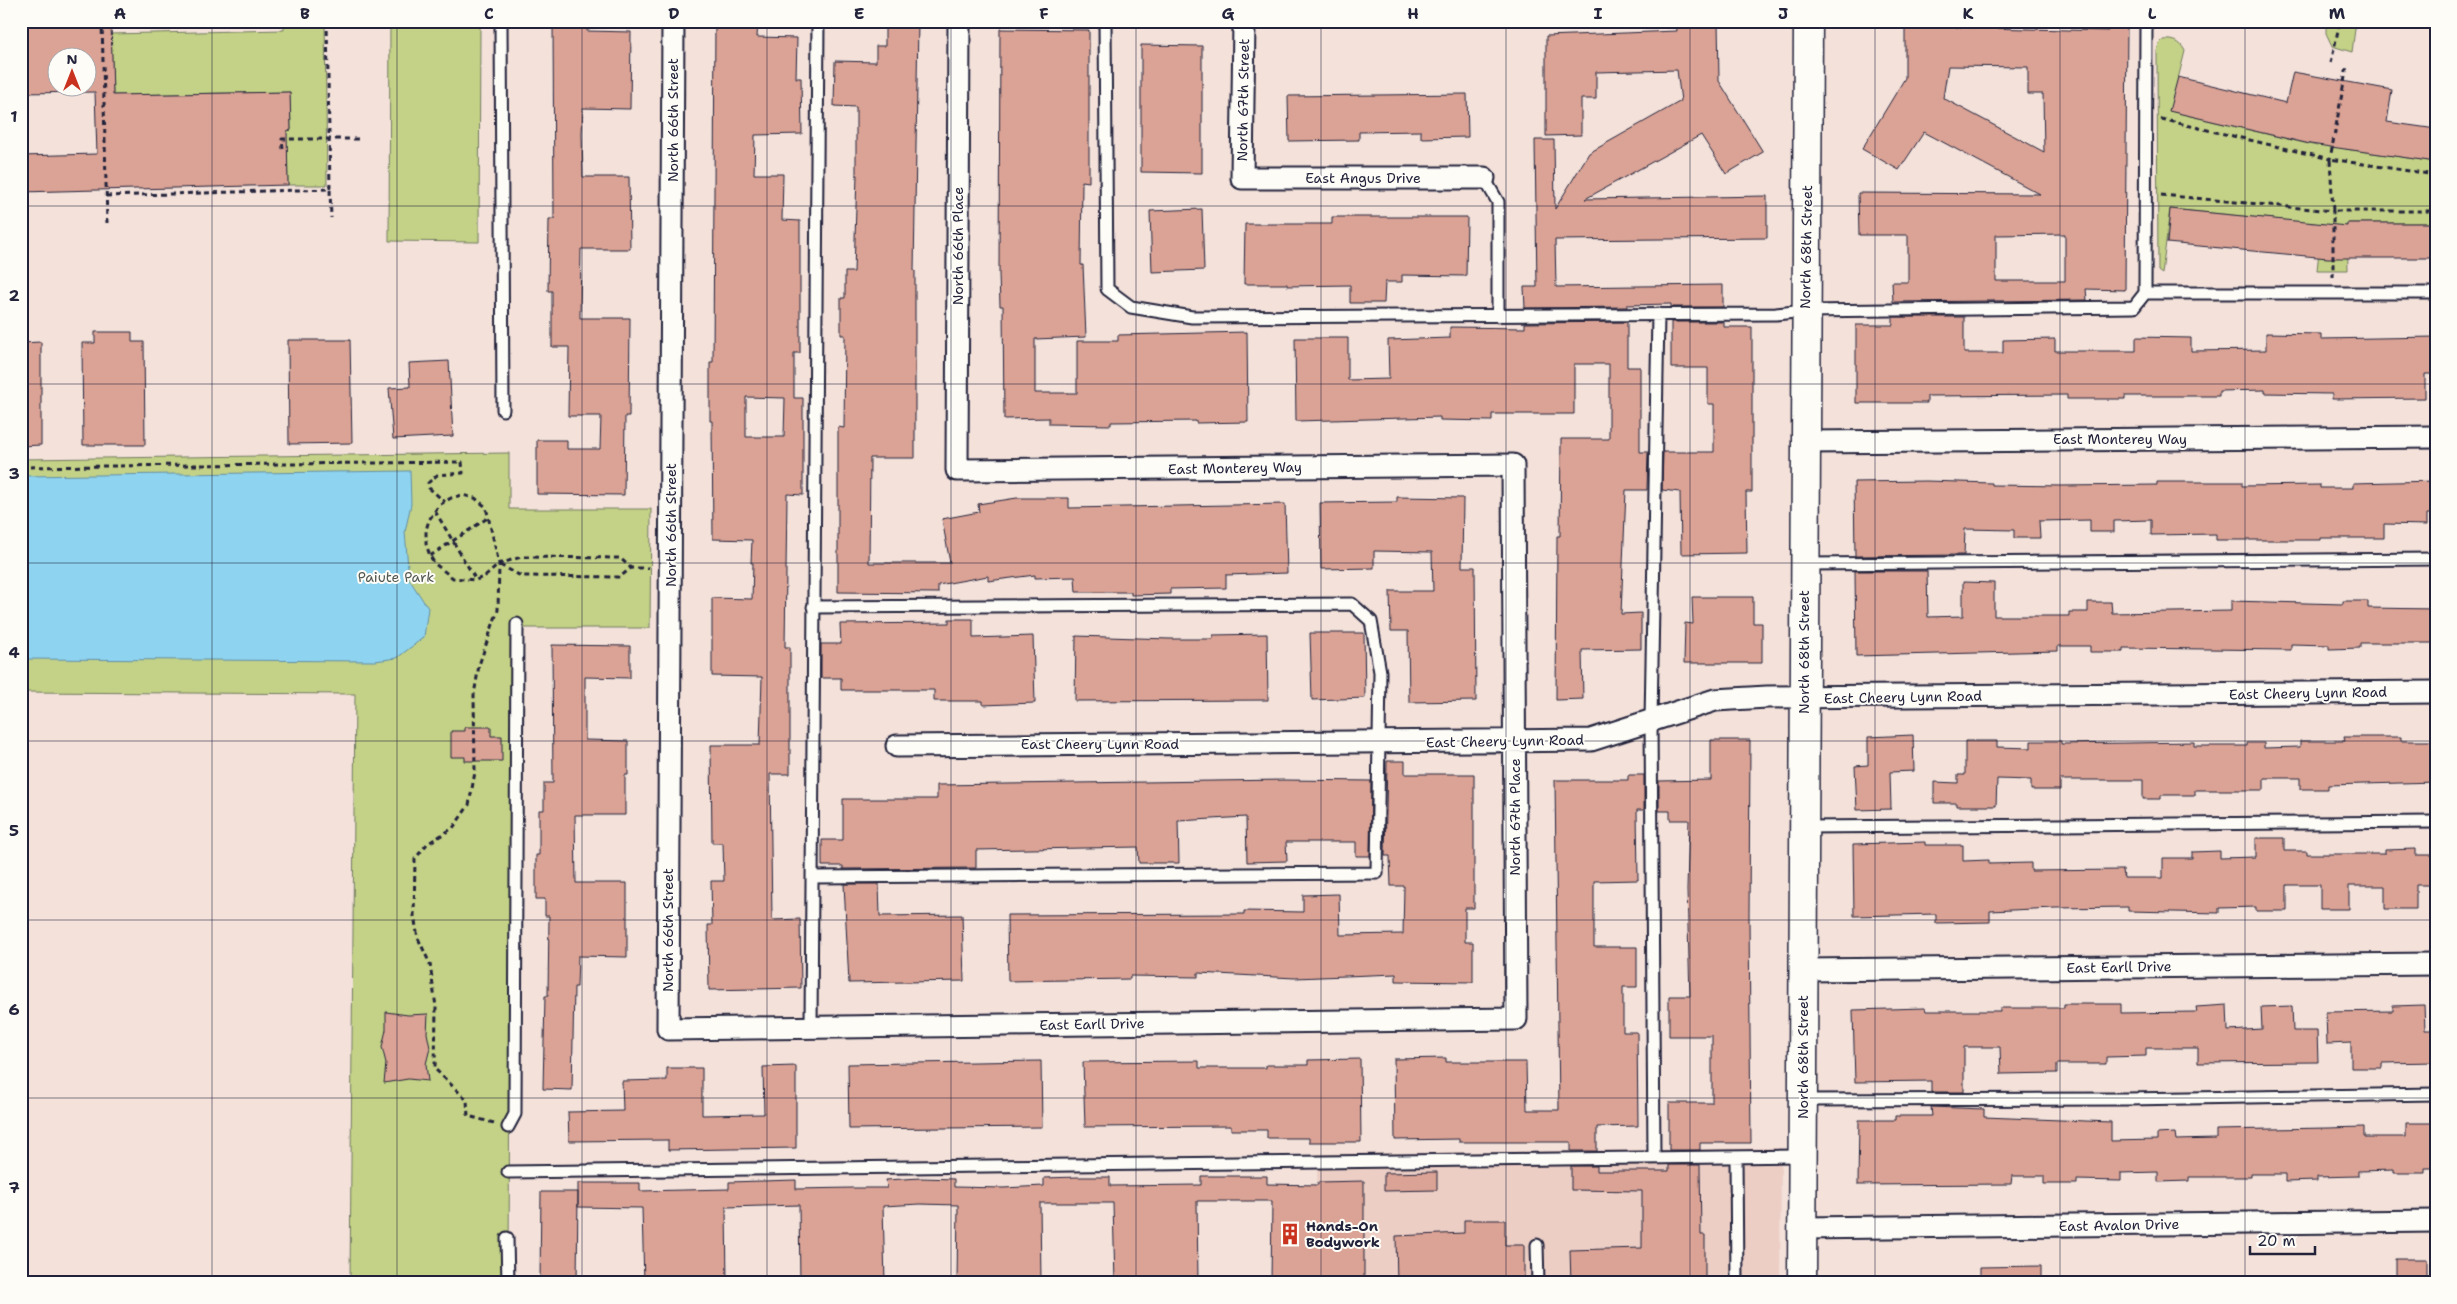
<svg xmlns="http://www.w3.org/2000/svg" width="2457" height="1304" viewBox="0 0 2457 1304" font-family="'Shantell Sans',sans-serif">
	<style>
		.built { fill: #eccec5 }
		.green { fill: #c3d286; stroke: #727a60 }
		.water { fill: #8ed4f0; stroke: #638da8 }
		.building { fill: #dba395; stroke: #22223b; fill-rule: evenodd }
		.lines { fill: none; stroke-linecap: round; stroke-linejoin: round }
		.service-casing { stroke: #22223b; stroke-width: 15 }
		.minor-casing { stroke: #22223b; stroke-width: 25 }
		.secondary-casing { stroke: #22223b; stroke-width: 31 }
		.path { stroke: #22223b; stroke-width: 3; stroke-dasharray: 5 4; stroke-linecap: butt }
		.service { stroke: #fdfcf7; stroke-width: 11 }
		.minor { stroke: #fdfcf7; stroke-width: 21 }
		.secondary { stroke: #fdfcf7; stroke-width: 28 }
		.grid { fill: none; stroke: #22223b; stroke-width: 1; stroke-opacity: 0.55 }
		.labels { text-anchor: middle; stroke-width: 4; stroke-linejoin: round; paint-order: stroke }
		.street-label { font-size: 14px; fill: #22223b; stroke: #fdfcf7 }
		.park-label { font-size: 14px; fill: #525752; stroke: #fdfcf7 }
		.poi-label { font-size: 14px; font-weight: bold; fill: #22223b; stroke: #fdfcf7; text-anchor: start }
		.neatline { fill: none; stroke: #22223b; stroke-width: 2 }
		.grid-label { font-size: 16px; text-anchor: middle; font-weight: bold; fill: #22223b }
	</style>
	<rect width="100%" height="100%" fill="#f3e1da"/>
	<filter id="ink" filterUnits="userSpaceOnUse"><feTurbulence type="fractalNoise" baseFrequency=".02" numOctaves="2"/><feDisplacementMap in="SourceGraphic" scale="10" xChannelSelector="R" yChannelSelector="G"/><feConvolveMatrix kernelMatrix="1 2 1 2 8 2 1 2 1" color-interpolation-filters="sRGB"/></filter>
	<g filter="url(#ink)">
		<path class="built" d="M1781,1148L1780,1283H1319L1317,1154Z"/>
		<path class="green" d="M284,21H325L327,185H288L287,149L113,134L291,130L290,92L113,95L111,34L284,30Z
			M2326,21H2356L2352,52L2332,46L2326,33Z
			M390,22L480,23L479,242L389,241Z
			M2163,40C2173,39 2180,41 2185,51L2170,111L2317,146L2327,108L2350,117L2345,149L2436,162V223H2347L2348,270H2317L2322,224L2170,209L2162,274L2158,271L2157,51L2159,44Z
			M509,453V509H651L650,628H511L509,1283H350L355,694L21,692V459Z"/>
		<path class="water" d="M410,471L411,504L405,532L409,579L428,608L424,637L397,658L375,661L21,659V476Z"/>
		<path class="building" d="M21,21H111L113,95L290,92L291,130L287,131L288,185L21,192V156L97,154L95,92L21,93ZM58,58H88V88H58Z
			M553,21H587V31L631,32L630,109L583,108L582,134L583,177H629L630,249H581L580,318H630L629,416H625L624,495L537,494V440H567V449H600L601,416H568L569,347H552V291H548L549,219H554Z
			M715,21H758L757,37L797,38L796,78H801L802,134L755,135L754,174H783L782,220L800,221V353H794V398H803V495L787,494L785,647H790V774H770L772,920L800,919L801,988L709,990L708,925H712L711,881H724L723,843H712L711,745H760L762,677L712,676V598L752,599L753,563H751L752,540L713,539L712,421H710V362H713ZM746,397L785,398L784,437H746Z
			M885,21H918L914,271H915V458H870L869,563H950L942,519L979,512L978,504L1017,498H1069V508L1285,504L1287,573L1226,575V588L1170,589V594L1131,595V592H1076L1075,577L1035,578V575L988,581V576L938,585V593L838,592V427L844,428L845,335H841V298H845V272H854L857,175H856V107L834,106L835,61L876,62V46H885Z
			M1676,21H1718L1719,81L1763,152L1726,174L1701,135L1585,199L1767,196V238L1555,240L1556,287L1723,285V307H1671V304L1627,305V307L1525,308L1524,287H1537L1535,140H1554L1555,209L1589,153L1681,101L1677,70L1596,72V99H1581V135L1546,136V36L1677,31Z
			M1905,21H1947V27L2108,31V21H2127L2125,290L2086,289L2087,300L1893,302L1892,282H1908V235H1859L1858,193L2040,194L1924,132L1899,170L1862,149L1905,78ZM1948,66L2028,67V94H2043L2044,152L1943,98ZM2065,234V281H1996V235Z
			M1000,29L1089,30V182L1082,181L1081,265H1083L1086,337L1035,339V393H1077V341H1118V335L1247,332L1248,422L1196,423V421L1111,422V425L1049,424V418L1004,419L1003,306H1000L999,274Z
			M1141,45L1202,46V173L1141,172Z
			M2293,72L2392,90L2387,122L2436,129V162L2310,144L2169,111L2178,77L2286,103Z
			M1467,94L1468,137L1421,138V131L1359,132V140L1289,141L1288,96Z
			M1202,209L1204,270L1152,272L1150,211Z
			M2170,209L2347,226V223H2436V258H2328L2167,243Z
			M1332,217H1467L1466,276L1402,275V282H1385L1384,303H1350V285L1287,286V284H1244L1245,224H1332Z
			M1893,317H1964V353H2003V340L2055,339V351H2136V337L2191,338V351L2266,350V333L2321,334V339L2436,337V374H2425V398L2332,399V394L2265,393V390L2219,391V396H2125V399H2067V395L1927,396V403H1856V325H1893Z
			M1627,322V367H1640V452H1648L1647,490H1626L1621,614L1641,613V649L1582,650L1583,699L1556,700L1557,536H1560L1561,439H1609V364H1574V414H1492V421L1440,420V417L1296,421L1295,338H1348V380L1389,379L1388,340L1450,338V327L1525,328V323Z
			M1671,322H1724V327H1752V492H1746L1747,553L1681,554L1680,492L1662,490L1663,452H1714V404H1708V368H1671Z
			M95,332H132V342H144L145,445H83L82,343H95Z
			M288,340H350L352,443L289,444Z
			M41,342V445L21,446V343Z
			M449,361L453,436L393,439L389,388L410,387L409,363Z
			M1926,481L1992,483V485L2061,486L2157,485V482H2242V486L2320,485V488H2353V483L2436,481V514H2427V525L2384,524V538H2321V540H2216V534L2151,535V520L2114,521V532H2090V520L2039,521L2040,538H2014V530L1965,529L1964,555L1855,556L1854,482Z
			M1397,497L1463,498L1462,567H1475L1476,701L1409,702L1408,631H1391L1390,591H1433L1432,552L1374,551V568L1321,569L1320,503L1397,502Z
			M1855,571H1927L1928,617L1963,616V582L1994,583V616H2069V612H2088V602H2111L2112,613L2231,611V601L2343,604V601H2368V608L2436,609V643H2360V648L2329,649V645L2291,644V650L2123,648V652H2090V646H2058V651L1856,656Z
			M1692,597H1753V623H1762V663H1684L1685,623L1693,624Z
			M949,619H973V638L1033,636L1035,703L983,705V701H934V690H841V678H821V644H841L840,624L949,623Z
			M1310,633H1364L1365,698L1312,700Z
			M1267,634L1268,700L1075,701L1076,636L1169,639H1213V635Z
			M552,645L630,646V678L585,677V740L628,741V775H625V815H575L576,883H627V957L578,956L577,987H574L572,1090L543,1089L545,996H548L549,916H545V899H536V855H539V810H544V783H553Z
			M465,727H491V736H502V761H465V757H451V731H465Z
			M1913,735L1914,771L1890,772L1891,809L1857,810L1855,766L1868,765V737Z
			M2344,737H2401V741H2436V782L2328,785V789H2300V778H2264V790H2195V795H2161V799H2143V780H2060V790H2031V780L1997,779L1996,806H1957V803H1934V782L1958,783V775H1965V741H1997V747L2031,748V741H2061V744L2194,742V746H2247V743H2264V748L2300,747V741H2345Z
			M1711,740H1750L1749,918L1751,1143H1700V1150H1669V1103H1712V1036H1669V996H1690L1687,890L1689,820H1670V811H1659V781L1711,780Z
			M1387,761H1405V774H1474V908H1465V942H1473V982L1396,981V974L1295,978L1198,973V977L1130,976V979L1008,981L1007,915L1244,914V911L1303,912V895L1339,894L1340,935L1403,934L1404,886H1391L1390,856H1385Z
			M1628,775H1644V810H1637L1638,880L1594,881V947H1637V987H1623V1032H1637L1638,1126L1597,1127V1151H1571V1142H1459V1139L1395,1140L1394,1059L1446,1058V1062H1526L1527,1110H1559L1555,780H1628Z
			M1285,780L1371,781L1370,856H1356V842H1286L1287,861L1247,862L1246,817L1178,821L1179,863H1139L1138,847L976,850V868L843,869V866H822V840H843V799H937V785Z
			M2256,838H2284V851H2307V854H2385V850L2415,849V855H2434V885H2416V909H2385V886H2349V909H2320V885H2287V911H2256V907L2219,908V913L2128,911V907L2055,908L1990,911V922L1936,923V914L1854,916L1853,844L1925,842V845H1963V861L1989,860V864L2031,863V871L2123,870L2124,878H2163V858H2192V852L2220,851V858L2256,857Z
			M844,884H879L880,916L962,915L964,981L849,983Z
			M2064,1004H2121V1013L2197,1012L2196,1007L2227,1005L2228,1031L2262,1029L2261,1007L2292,1006L2293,1031H2317L2318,1062L2198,1063V1048H2146V1056L2106,1057V1064H2057V1073L2001,1074L2000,1047H1964V1092H1931V1081L1855,1082L1853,1010L1925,1008L1926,1011H2000V1008H2064Z
			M2424,1005L2425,1030H2436V1062L2382,1063V1068H2351V1043L2327,1044L2326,1012L2393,1011V1006Z
			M386,1012L408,1015L428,1014L427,1033L430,1048L426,1064L428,1081L408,1079L384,1083L386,1063L382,1047L386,1030Z
			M1360,1059L1361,1142H1309V1138H1267V1130H1231V1126L1085,1127L1083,1062L1199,1061V1068H1266V1065H1308V1060Z
			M1041,1061L1042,1127L849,1129L848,1064Z
			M796,1066V1148L668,1150V1140L569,1141L568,1112L623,1111L622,1081L667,1080V1068H702V1115L764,1114L763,1067Z
			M1931,1107L1984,1109V1117L2111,1122V1141L2157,1140V1134L2175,1133L2176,1140L2216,1139V1130L2328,1128L2364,1127V1137H2406V1123H2436V1168H2425V1173H2394V1170L2358,1171V1176L2317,1177V1181L2285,1182V1174H2251V1177H2189V1181L2158,1182V1172L2121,1173V1181L2077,1180V1184H2044V1176H2012L2011,1184L1858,1185L1859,1120H1895V1116H1932Z
			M1669,1165H1700L1701,1235H1705V1283H1571L1570,1250L1642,1248V1191L1571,1190V1166H1597V1171H1669Z
			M1437,1172V1190L1384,1191V1173Z
			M1201,1176H1267V1184L1318,1185V1182L1364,1181V1283H1271L1272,1201H1197L1198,1283H1115L1113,1203H1040L1041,1283H957L958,1205L920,1204L883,1206L885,1283H800L799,1205L726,1207L727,1283H644L642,1208L578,1207V1183H640V1191L729,1189V1182L796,1180V1189L853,1188H887L886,1180L921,1178L954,1179V1187L1003,1188L1044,1186V1178L1078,1177H1110V1186L1201,1185Z
			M541,1192H578L577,1283H540Z
			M1464,1220H1505V1245H1524V1283H1397L1396,1236L1464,1233Z
			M2395,1259H2427V1283H2395Z
			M2041,1266V1283H1980V1267Z"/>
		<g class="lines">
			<g class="service-casing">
				<path id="service" d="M501,21L503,410
					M1105,21L1107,289L1131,307L1192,317L1776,314L1805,311L2134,307L2145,293
					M2146,21L2145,293H2436
					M1484,178L1498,202V316
					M1805,564L2436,559
					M1804,827L2436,822
					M812,877L1377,873L1380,672L1371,621L1352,604L813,607
					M811,1027L818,21
					M1802,1100L2127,1099L2436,1094
					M508,1127L515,1114L517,624
					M1736,1157L1737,1283
					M1654,1158L1651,721L1658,314
					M508,1172L1802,1156
					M507,1238L508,1283
					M1537,1245L1538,1283"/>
			</g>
			<g class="minor-casing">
				<path id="minor" d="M673,21L668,1029L1516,1019L1513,465L957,470L959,21
					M1244,21L1242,178H1484
					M1804,442L2436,437
					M897,746L1591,740L1715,700L1767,697L2436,692
					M1803,970L2436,964
					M1802,1228L2436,1221"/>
			</g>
			<g class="secondary-casing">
				<path id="secondary" d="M1802,1283L1808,21"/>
			</g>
			<path class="path" d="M102,21L107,223
				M327,21L330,189
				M2331,63L2340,21
				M2161,119L2330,159L2347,66
				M283,149L282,139H360
				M2436,175L2330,159L2333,211H2436
				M2161,195L2333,211V277
				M106,196L330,189L331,218
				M21,467L462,462L463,473L437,475L428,483L429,488L445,502
				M435,511L476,580
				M430,556L489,517
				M500,565L521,576L620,577L631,568
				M494,1123L468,1116L467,1100L435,1069L436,1007L430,964L418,938L414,916L415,859L427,844L453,828L469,805L475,772L474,695L479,665L498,610L499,564L486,507L475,498L462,495L451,498L439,505L429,520L426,530V544L430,556L435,564L453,578L476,580L487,575L499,564L521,557L620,558L631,568H649"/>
			<use href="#service" class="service"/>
			<use href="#minor" class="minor"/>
			<use href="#secondary" class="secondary"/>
		</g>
	</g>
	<path class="grid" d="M212,21V1283M397,21V1283M582,21V1283M767,21V1283M951,21V1283M1136,21V1283M1321,21V1283M1506,21V1283M1690,21V1283M1875,21V1283M2060,21V1283M2245,21V1283M21,206H2436M21,384H2436M21,563H2436M21,741H2436M21,920H2436M21,1098H2436"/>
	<defs>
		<g id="building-bare" transform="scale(1.725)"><path d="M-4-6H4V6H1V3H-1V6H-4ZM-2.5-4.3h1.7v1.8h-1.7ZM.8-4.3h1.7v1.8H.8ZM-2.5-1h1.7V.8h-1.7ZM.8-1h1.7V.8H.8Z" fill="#c8321e" stroke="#fdfcf7" stroke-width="2.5" paint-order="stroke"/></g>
	</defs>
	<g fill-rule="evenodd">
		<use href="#building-bare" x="1290" y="1234"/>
	</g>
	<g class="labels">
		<g class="street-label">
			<text transform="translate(1243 100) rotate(-89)" y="5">North 67th Street</text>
			<text transform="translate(673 120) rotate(-90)" y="5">North 66th Street</text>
			<text x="1363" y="183">East Angus Drive</text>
			<text transform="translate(958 246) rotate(-90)" y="5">North 66th Place</text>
			<text transform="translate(1806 247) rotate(-89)" y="5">North 68th Street</text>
			<text x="2120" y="444">East Monterey Way</text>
			<text transform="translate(1235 468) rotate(-1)" y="5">East Monterey Way</text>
			<text transform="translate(671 525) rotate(-90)" y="5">North 66th Street</text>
			<text transform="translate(1804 652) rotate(-90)" y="5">North 68th Street</text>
			<text transform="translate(2308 693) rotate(-1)" y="5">East Cheery Lynn Road</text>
			<text transform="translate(1903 697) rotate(-1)" y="5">East Cheery Lynn Road</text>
			<text transform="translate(1505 741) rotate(-1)" y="5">East Cheery Lynn Road</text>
			<text x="1100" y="749">East Cheery Lynn Road</text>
			<text transform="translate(1515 817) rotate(-90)" y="5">North 67th Place</text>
			<text transform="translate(668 930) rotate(-90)" y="5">North 66th Street</text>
			<text transform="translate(2119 967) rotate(-1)" y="5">East Earll Drive</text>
			<text transform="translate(1092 1024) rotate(-1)" y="5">East Earll Drive</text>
			<text transform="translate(1803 1057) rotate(-90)" y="5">North 68th Street</text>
			<text transform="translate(2119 1225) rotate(-1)" y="5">East Avalon Drive</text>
		</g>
		<g class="park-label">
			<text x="396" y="582">Paiute Park</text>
		</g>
		<g class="poi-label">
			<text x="1306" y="1231">Hands-On<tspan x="1306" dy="16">Bodywork</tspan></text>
		</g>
	</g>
	<rect width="2457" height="1304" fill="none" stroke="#fdfcf7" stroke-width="55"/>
	<g transform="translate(72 72)"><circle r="24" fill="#fdfcf7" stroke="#a5a5ac"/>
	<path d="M0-4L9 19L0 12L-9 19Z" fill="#c8321e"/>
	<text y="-8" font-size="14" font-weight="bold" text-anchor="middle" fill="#22223b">N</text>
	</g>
	<path d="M2250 1246v8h65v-8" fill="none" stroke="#22223b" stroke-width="2.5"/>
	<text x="2257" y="1246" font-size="15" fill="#22223b" stroke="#fdfcf7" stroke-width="4" paint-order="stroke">20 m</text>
	<rect x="28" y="28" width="2402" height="1248" class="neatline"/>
	<g class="grid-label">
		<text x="120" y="19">A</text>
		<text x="305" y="19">B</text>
		<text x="489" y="19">C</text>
		<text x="674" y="19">D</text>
		<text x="859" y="19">E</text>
		<text x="1044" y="19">F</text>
		<text x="1228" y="19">G</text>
		<text x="1413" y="19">H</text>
		<text x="1598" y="19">I</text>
		<text x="1783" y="19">J</text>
		<text x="1968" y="19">K</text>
		<text x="2152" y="19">L</text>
		<text x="2337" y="19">M</text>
		<text x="14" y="122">1</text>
		<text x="14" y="301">2</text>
		<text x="14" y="479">3</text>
		<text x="14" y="658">4</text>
		<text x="14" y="836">5</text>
		<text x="14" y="1015">6</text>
		<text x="14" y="1193">7</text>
	</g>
</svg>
